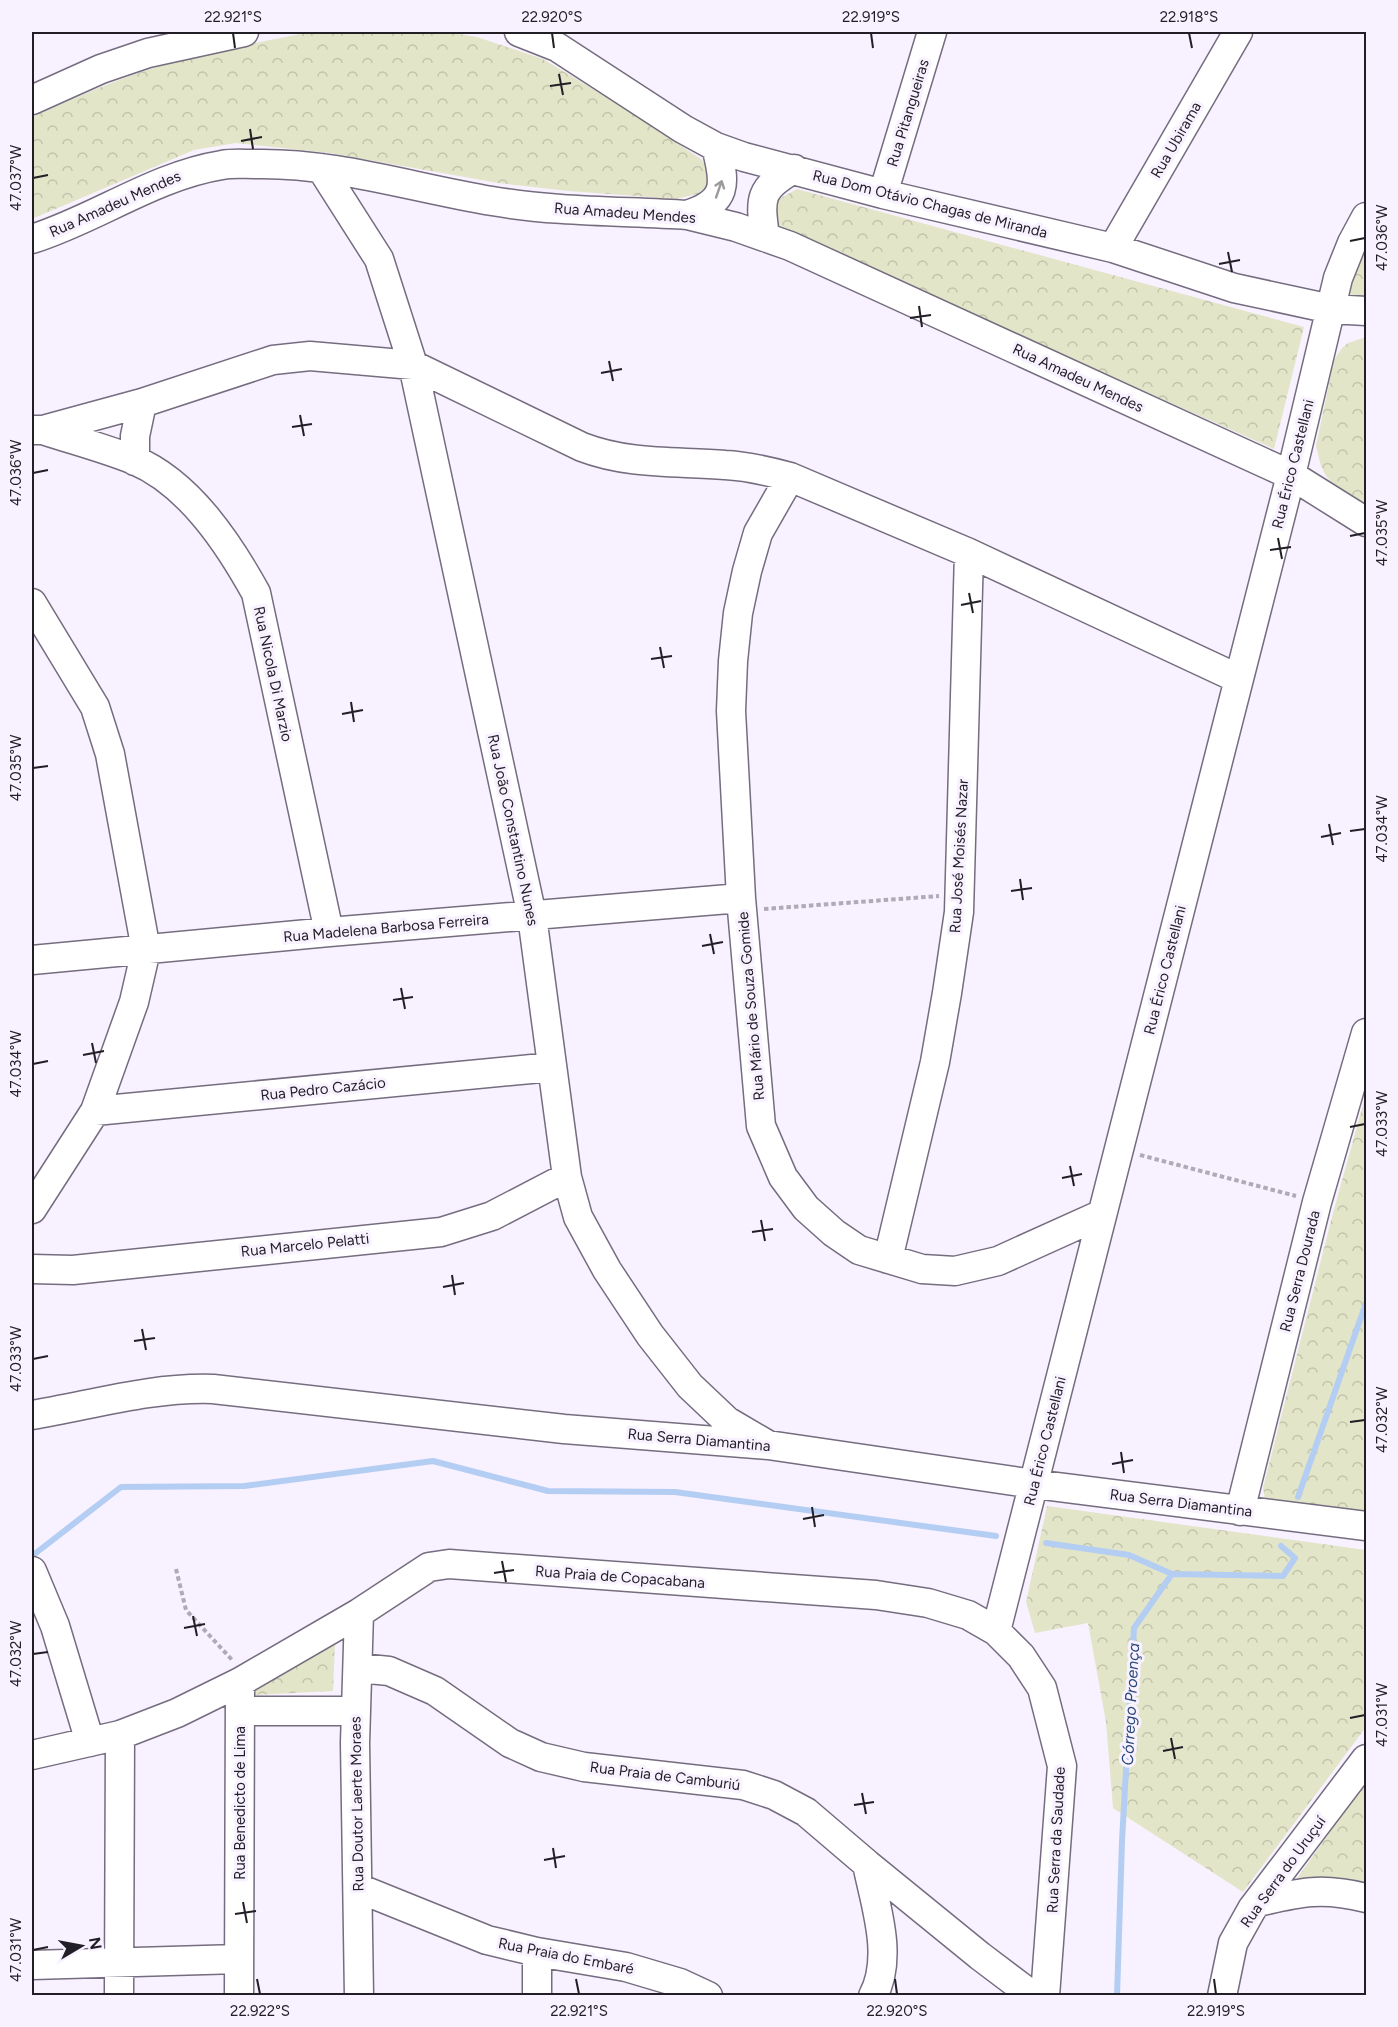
<svg xmlns="http://www.w3.org/2000/svg" width="1398" height="2027" viewBox="0 0 1398 2027" font-family="Figtree,sans-serif">
	<style>
		.park { fill: url(#park-crowns) }
		.lines { fill: none; stroke-linecap: round; stroke-linejoin: round }
		.stream { stroke: #b4cdf3; stroke-width: 6 }
		.minor-casing { stroke: #756c7f; stroke-width: 31 }
		.path { stroke: #b0aab6; stroke-width: 4; stroke-dasharray: 4.5 3; stroke-linecap: butt }
		.minor { stroke: #fff; stroke-width: 28 }
		.oneway { stroke: #9c9a9d }
		.ticks { fill: none; stroke: #221e26; stroke-width: 2 }
		.labels { text-anchor: middle; stroke-width: 6; stroke-linejoin: round; paint-order: stroke }
		.street-label { font-size: 15px; fill: #221e26; stroke: #f8f1ff }
		.water-label { font-size: 16px; font-style: italic; fill: #284778; stroke: #f8f1ff }
		.neatline { fill: none; stroke: #221e26; stroke-width: 2 }
		.ticks-label { font-size: 15px; text-anchor: middle; fill: #221e26 }
	</style>
	<defs>
		<pattern id="park-crowns" width="20" height="18" patternUnits="userSpaceOnUse" patternTransform="scale(1.5)"><rect width="20" height="18" fill="#e3e5c8"/><path d="M2 6a3 3 0 1 1 6 0M12 15a3 3 0 1 1 6 0" fill="none" stroke="#c2c4ac"/></pattern>
	</defs>
	<rect width="100%" height="100%" fill="#f8f1ff"/>
	<path class="park" d="M311,32H446L477,37L543,59L616,103L701,159L710,172L707,186L697,194L676,199L569,191L498,183L330,153L236,143L194,150L32,219V117C75,98 118,78 163,65C212,52 261,41 311,32Z
		M797,189L1304,327L1274,449L777,227L772,203Z
		M1366,245V309L1351,296L1348,289Z
		M1366,337V507L1334,485L1326,476L1321,466L1316,446L1334,360L1342,348L1348,343Z
		M1366,1094V1519L1265,1499L1263,1488L1333,1213Z
		M1047,1506L1366,1550V1727L1243,1892L1113,1808L1106,1722L1088,1623L1035,1633L1026,1602Z
		M335,1643L333,1691L252,1695L251,1686Z
		M1366,1782V1884L1335,1879L1295,1881Z"/>
	<g class="lines">
		<path class="stream" d="M1298,1497L1366,1303
			M1046,1543L1129,1555L1172,1574
			M32,1556L121,1487L244,1486L433,1461L548,1491L675,1492L996,1536
			M1117,1996L1122,1841L1134,1628L1172,1574L1283,1576L1295,1558L1281,1546"/>
		<g class="minor-casing">
			<path id="minor" d="M519,32L557,47L683,129L716,147L744,157L883,194L1113,248L1234,288L1331,309L1366,311
				M32,100L101,69L148,53L244,32
				M321,168L379,259L413,365L532,916L567,1177L578,1217L607,1270L650,1335L690,1386L727,1421L768,1445
				M883,194L932,32
				M687,215C728,202 726,184 716,147
				M765,237C760,199 758,189 794,169
				M32,239C96,219 154,176 222,165C232,163 243,164 254,164C334,162 413,188 492,201C556,212 623,211 687,215L736,227L790,246L1271,466L1291,475L1366,522
				M1113,248L1238,32
				M32,430H43L142,403L273,360L310,356L413,365L582,447C629,465 676,461 725,465C748,466 768,471 790,477L969,553L1239,679
				M43,430C73,440 104,448 134,460C189,483 229,544 256,593L329,932
				M135,461V436L142,403
				M790,477L758,533L747,571L738,613L733,661L731,711L741,898L761,1126L783,1177L806,1208L834,1233L859,1250L922,1269L955,1271L998,1261L1102,1214
				M32,603L95,707L110,754L146,950L134,1002L95,1111L32,1209
				M32,960L329,932L741,898
				M95,1111L552,1067
				M888,1259L935,1062L947,993L959,912L969,553
				M32,1269L73,1270L441,1232L492,1216L567,1177
				M32,1415C92,1405 151,1387 213,1389L564,1429L768,1445L1034,1484L1366,1526
				M1240,1511L1317,1202L1366,1033
				M32,1571L55,1626L90,1742
				M996,1631L1291,475L1338,278L1352,243L1366,217
				M359,1668L389,1671L435,1691L510,1743L541,1757L584,1767L743,1785L774,1795L806,1812L867,1864L980,1956L1033,1996
				M240,1711H355
				M32,1755L120,1735L177,1713L240,1682L359,1613L429,1567L449,1564L876,1595L928,1603L968,1615L996,1631L1021,1656L1042,1688L1062,1766L1045,1996
				M867,1864C875,1904 894,1957 873,1996
				M358,1888L487,1940L537,1952L626,1967L680,1983L708,1996
				M1258,1902C1301,1892 1322,1887 1366,1898
				M32,1965L239,1959
				M119,1996L120,1735
				M239,1996L240,1682
				M359,1996L355,1743L359,1613
				M537,1996V1952
				M1222,1996L1233,1943L1252,1909L1366,1759"/>
		</g>
		<path class="path" d="M764,909L939,896
			M1140,1155L1296,1196
			M176,1569L186,1610L233,1661"/>
		<use href="#minor" class="minor"/>
	</g>
	<defs><path id="oneway-shaft" d="M-6 0H5M1.5-3L5.5 0L1.5 3" fill="none" stroke-width="1.6" stroke-linecap="round" stroke-linejoin="round" transform="scale(1.5)"/></defs>
	<use class="oneway" href="#oneway-shaft" transform="translate(719 189) rotate(-71)"/>
	<path class="ticks" d="M233,33L235,48M552,33L554,48M871,33L873,48M1189,33L1192,48M559,74L563,95M550,86L571,83M250,129L253,149M241,141L262,137M33,178L48,175M1350,241L1365,238M1228,252L1232,272M1219,264L1240,260M919,306L922,327M910,318L931,315M609,361L613,381M601,373L622,369M300,415L304,436M292,427L312,424M33,473L48,470M1350,536L1365,533M1278,538L1282,559M1270,550L1291,547M969,593L973,613M961,605L981,601M660,647L664,668M651,659L672,656M351,702L354,722M342,714L363,710M33,768L48,766M1329,824L1333,845M1350,831L1365,829M1321,837L1341,833M1020,879L1023,900M1011,891L1032,888M710,934L714,954M702,946L723,942M401,988L405,1009M393,1000L413,997M92,1043L96,1063M83,1055L104,1051M33,1064L48,1061M1350,1127L1365,1124M1070,1166L1074,1186M1062,1178L1082,1174M761,1220L765,1241M752,1232L773,1229M452,1275L455,1295M443,1287L464,1283M142,1329L146,1350M134,1341L155,1338M33,1359L48,1356M1350,1422L1365,1420M1121,1452L1124,1473M1112,1464L1133,1460M812,1507L815,1527M803,1519L824,1515M502,1561L506,1582M494,1573L514,1570M193,1616L197,1636M184,1628L205,1624M33,1654L48,1652M1350,1718L1365,1715M1171,1738L1175,1759M1163,1751L1183,1747M862,1793L866,1814M854,1805L874,1802M553,1848L556,1868M544,1860L565,1856M243,1902L247,1923M235,1914L256,1911M33,1950L48,1947M257,1979L260,1994M576,1979L579,1994M895,1979L897,1994M1214,1979L1216,1994"/>
	<g class="labels">
		<g class="street-label">
			<text transform="translate(908 113) rotate(-73)" y="5">Rua Pitangueiras</text>
			<text transform="translate(1176 140) rotate(-60)" y="5">Rua Ubirama</text>
			<text transform="translate(115 204) rotate(-24)" y="5">Rua Amadeu Mendes</text>
			<text transform="translate(930 204) rotate(14)" y="5">Rua Dom Otávio Chagas de Miranda</text>
			<text transform="translate(625 213) rotate(4)" y="5">Rua Amadeu Mendes</text>
			<text transform="translate(1078 378) rotate(25)" y="5">Rua Amadeu Mendes</text>
			<text transform="translate(1293 464) rotate(-76)" y="5">Rua Érico Castellani</text>
			<text transform="translate(273 674) rotate(78)" y="5">Rua Nicola Di Marzio</text>
			<text transform="translate(513 830) rotate(78)" y="5">Rua João Constantino Nunes</text>
			<text transform="translate(959 856) rotate(-87)" y="5">Rua José Moisés Nazar</text>
			<text transform="translate(386 928) rotate(-5)" y="5">Rua Madelena Barbosa Ferreira</text>
			<text transform="translate(1165 970) rotate(-76)" y="5">Rua Érico Castellani</text>
			<text transform="translate(751 1006) rotate(-95)" y="5">Rua Mário de Souza Gomide</text>
			<text transform="translate(323 1089) rotate(-6)" y="5">Rua Pedro Cazácio</text>
			<text transform="translate(305 1245) rotate(-6)" y="5">Rua Marcelo Pelatti</text>
			<text transform="translate(1300 1271) rotate(-76)" y="5">Rua Serra Dourada</text>
			<text transform="translate(699 1440) rotate(5)" y="5">Rua Serra Diamantina</text>
			<text transform="translate(1045 1441) rotate(-76)" y="5">Rua Érico Castellani</text>
			<text transform="translate(1181 1503) rotate(7)" y="5">Rua Serra Diamantina</text>
			<text transform="translate(620 1577) rotate(4)" y="5">Rua Praia de Copacabana</text>
			<text transform="translate(665 1776) rotate(7)" y="5">Rua Praia de Camburiú</text>
			<text transform="translate(240 1803) rotate(-90)" y="5">Rua Benedicto de Lima</text>
			<text transform="translate(357 1804) rotate(-91)" y="5">Rua Doutor Laerte Moraes</text>
			<text transform="translate(1056 1840) rotate(-87)" y="5">Rua Serra da Saudade</text>
			<text transform="translate(1283 1872) rotate(-54)" y="5">Rua Serra do Uruçuí</text>
			<text transform="translate(566 1956) rotate(11)" y="5">Rua Praia do Embaré</text>
		</g>
		<g class="water-label">
			<text transform="translate(1130 1704) rotate(-87)" y="6">Córrego Proença</text>
		</g>
	</g>
	<rect width="1398" height="2027" fill="none" stroke="#f8f1ff" stroke-width="66"/>
	<g transform="translate(81 1946) rotate(80)" stroke="#f8f1ff" stroke-width="4.5" paint-order="stroke">
	<path d="M0-4.5L10 22L0 15L-10 22Z" fill="#221e26"/>
	<text y="-9" font-size="16" font-weight="bold" text-anchor="middle" fill="#221e26">N</text>
	</g>
	<rect x="33" y="33" width="1332" height="1961" class="neatline"/>
	<g class="ticks-label">
		<text x="233" y="22">22.921°S</text>
		<text x="552" y="22">22.920°S</text>
		<text x="871" y="22">22.919°S</text>
		<text x="1189" y="22">22.918°S</text>
		<text transform="translate(16 178) rotate(-90)" y="5">47.037°W</text>
		<text transform="translate(1382 238) rotate(-90)" y="5">47.036°W</text>
		<text transform="translate(16 473) rotate(-90)" y="5">47.036°W</text>
		<text transform="translate(1382 533) rotate(-90)" y="5">47.035°W</text>
		<text transform="translate(16 768) rotate(-90)" y="5">47.035°W</text>
		<text transform="translate(1382 829) rotate(-90)" y="5">47.034°W</text>
		<text transform="translate(16 1064) rotate(-90)" y="5">47.034°W</text>
		<text transform="translate(1382 1124) rotate(-90)" y="5">47.033°W</text>
		<text transform="translate(16 1359) rotate(-90)" y="5">47.033°W</text>
		<text transform="translate(1382 1420) rotate(-90)" y="5">47.032°W</text>
		<text transform="translate(16 1654) rotate(-90)" y="5">47.032°W</text>
		<text transform="translate(1382 1715) rotate(-90)" y="5">47.031°W</text>
		<text transform="translate(16 1950) rotate(-90)" y="5">47.031°W</text>
		<text x="260" y="2016">22.922°S</text>
		<text x="579" y="2016">22.921°S</text>
		<text x="897" y="2016">22.920°S</text>
		<text x="1216" y="2016">22.919°S</text>
	</g>
</svg>
